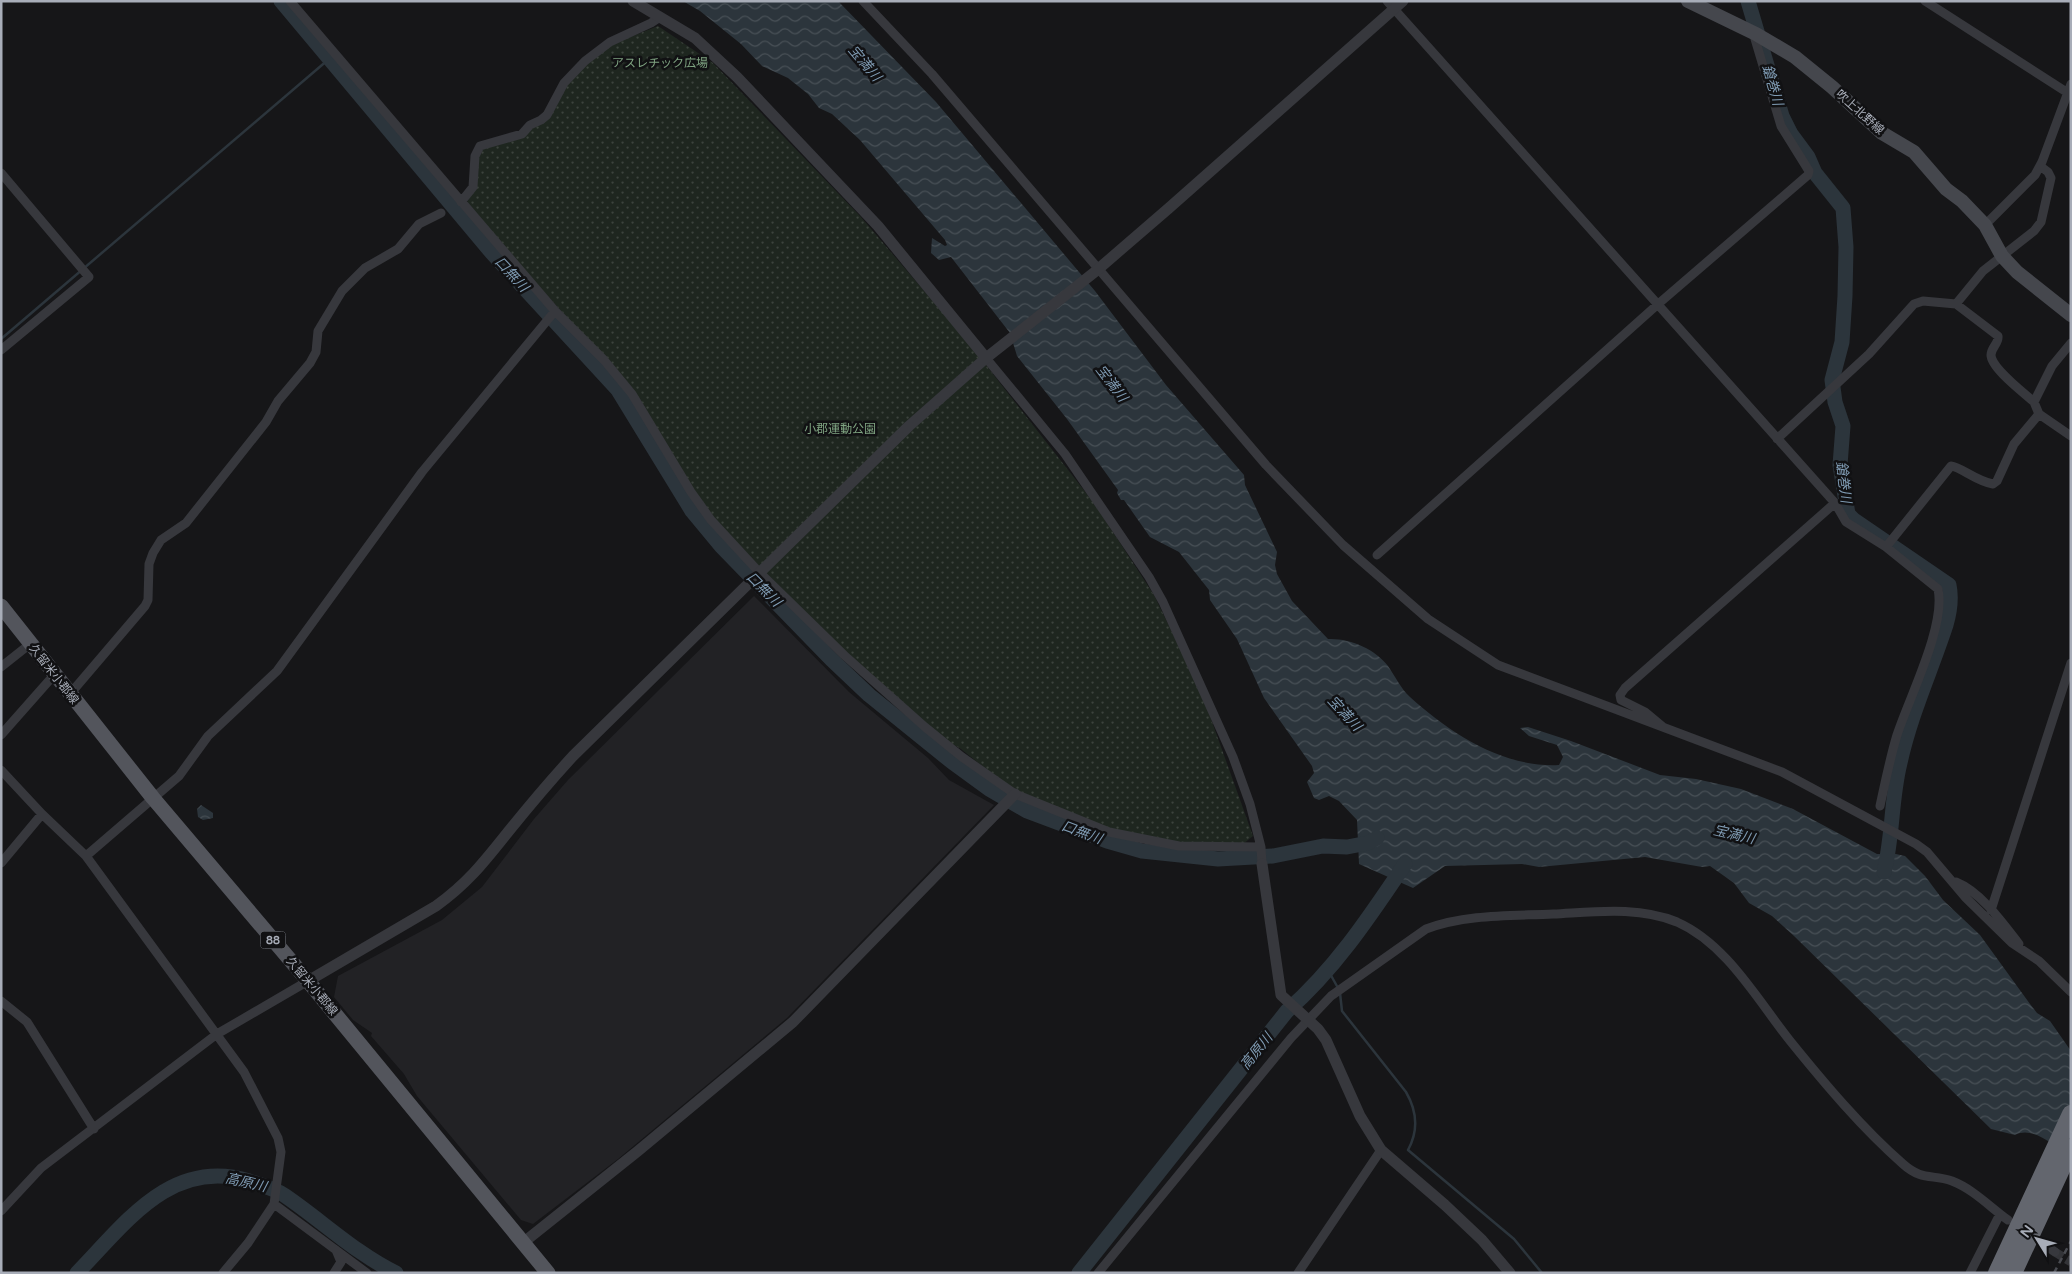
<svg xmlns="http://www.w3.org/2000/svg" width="2072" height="1274" viewBox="0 0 2072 1274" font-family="'Varela Round','Noto Sans JP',sans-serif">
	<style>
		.built { fill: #222225 }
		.park { fill: url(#park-dots) }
		.water { fill: url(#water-waves) }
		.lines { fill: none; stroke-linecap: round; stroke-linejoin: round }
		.stream { stroke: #2c353c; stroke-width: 2.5 }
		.river { stroke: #2c353c; stroke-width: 15 }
		.minor-tunnel { stroke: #333438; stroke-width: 9; stroke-dasharray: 9 4.5; stroke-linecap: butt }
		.minor { stroke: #37383d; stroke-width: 9 }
		.tertiary { stroke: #37383d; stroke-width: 11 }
		.secondary { stroke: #45474d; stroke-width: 14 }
		.primary { stroke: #53555c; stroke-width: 15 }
		.motorway { stroke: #63666e; stroke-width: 18 }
		.rail { stroke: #4a4c52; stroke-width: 2.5; stroke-dasharray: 6 5; stroke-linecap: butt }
		.labels { text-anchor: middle; stroke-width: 5; stroke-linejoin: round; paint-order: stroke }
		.shield { fill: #111113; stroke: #7b7e86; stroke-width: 1 }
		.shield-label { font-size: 11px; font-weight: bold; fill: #a8adb8 }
		.park-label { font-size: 12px; fill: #7fa381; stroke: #111113 }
		.street-label { font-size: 12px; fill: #a8adb8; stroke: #111113 }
		.water-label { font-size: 14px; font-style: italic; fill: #7f9bb3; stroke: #111113 }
	</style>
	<defs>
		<pattern id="park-dots" width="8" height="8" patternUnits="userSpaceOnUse" patternTransform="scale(1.25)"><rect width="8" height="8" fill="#1e261f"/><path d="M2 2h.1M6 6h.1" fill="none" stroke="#3c433d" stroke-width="1.8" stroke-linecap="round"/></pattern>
		<pattern id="water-waves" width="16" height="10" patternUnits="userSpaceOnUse" patternTransform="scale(1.25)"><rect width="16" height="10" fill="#2c353c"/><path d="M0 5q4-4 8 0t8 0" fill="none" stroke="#485056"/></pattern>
	</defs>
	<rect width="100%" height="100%" fill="#161618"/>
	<path class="built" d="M754,596L849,692L928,758L949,780L994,805L787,1018L618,1159L533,1224L521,1220L417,1096L404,1074L371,1036L372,1033L353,1020L334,997L338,976L442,920L482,887L534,819L568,780Z"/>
	<path class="park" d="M658,26L713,63L860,216L967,341L1094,503L1154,595L1202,694L1253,836L1243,844L1179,843L1107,828L1048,806L1006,785L961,749L940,737L804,614L719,524L695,492L634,393L466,204L473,192L478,154L483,146L526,133L574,76L610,45Z"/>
	<path class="water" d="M683,1H838L936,102L1095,291L1166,385L1244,475L1245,485L1277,552L1275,565L1277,574L1292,601L1328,639C1350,638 1375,649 1388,666C1395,676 1401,689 1410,697C1450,733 1503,768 1559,765L1563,757L1557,745L1529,736L1520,728L1528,727L1571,741L1660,775L1696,779L1741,789L1793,809L1877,854H1881L1882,851L1905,856L1925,876L1943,900L1980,935L2030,1004L2037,1013L2050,1021L2071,1051V1158C2057,1148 2034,1125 2015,1135L1991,1129L1794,936L1772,916L1749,903L1734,883L1710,866L1702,867L1645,857L1539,867L1522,864L1445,866L1413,888L1359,864L1357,820L1339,801L1329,796L1319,800L1314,798L1307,782L1314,773L1312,766L1264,698L1237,639L1210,600L1209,590L1179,552L1150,537L1124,500H1121L1117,493L1118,490L1067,419L1017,356L1010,333L951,257L939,260L931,253L932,238L945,246L947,245L945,240L860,140L832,114L819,108L808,94L788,78L762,66L741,44L700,11Z
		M201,805L213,813V818L203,820L198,817L197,809Z"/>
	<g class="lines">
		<path class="stream" d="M1,339L329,59
			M1328,970L1338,988
			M1340,993L1342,1011L1406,1092C1417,1111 1419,1130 1408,1150L1514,1239L1542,1273"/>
		<path class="river" d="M281,1L492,253L618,390L692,511L721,546L831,659L869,695L952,762L989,789L1027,811L1107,841L1142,851L1218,859L1273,856L1323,846L1347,847L1368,843L1377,838
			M1748,1L1782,116L1791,134L1808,157L1815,173L1843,208L1846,247L1845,296L1842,342L1832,380L1835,402L1843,426L1840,465L1848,514L1854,520L1949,585C1952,599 1950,611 1946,625C1931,671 1910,716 1900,763C1891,799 1893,836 1884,872
			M77,1273C125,1224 171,1157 249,1181C261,1185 273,1188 284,1195C321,1220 355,1253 396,1273
			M1079,1273L1287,1011C1335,969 1370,916 1405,864"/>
		<path class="minor-tunnel" d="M2055,1252L2071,1262"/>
		<path class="minor" d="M290,1L555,311L604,360L632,394L691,492L711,520L759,572L844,655L925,727L962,757L1015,794L1109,832L1179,846L1261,847
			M863,1L932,74L1266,465L1343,545L1428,619L1498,665L1782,772L1916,844L1927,852L1966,898L2012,943L2039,961L2071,992
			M1387,1L1835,503L1846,522L1886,547L1938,589C1946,626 1909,698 1897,735C1890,758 1885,783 1880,806
			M1925,1L2068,93
			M1,173L89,277L1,350
			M461,202L473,187L475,156L480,146L522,134L530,125L541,120L547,115L564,83L585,61L610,42L651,23L660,17
			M1985,225L2035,175L2042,162L2071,84
			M1956,304L1998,336C1999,344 1991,347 1991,355C1991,368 2023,392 2034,402
			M2071,343L2052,366L2034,402L2039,414L2071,436
			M986,358L1065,454L1149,577L1163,602L1233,757L1250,804L1261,847L1262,864
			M1777,439L1869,354L1914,304L1923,301L1956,304L1983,271L2034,231L2041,222L2051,178L2048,172L2040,166
			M1886,547L1951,466C1961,467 1976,481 1993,484L1997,481L2014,444L2039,414
			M1377,555L1657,305L1808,175L1809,171L1781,126L1755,39L1756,34
			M1,667L30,644
			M70,694L145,606L148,600L149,564L153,553L161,540L186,523L266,422L278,401L310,363L316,352L318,331L342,291L365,268L398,249L419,224L441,213
			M1663,727L1645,712L1621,700L1620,695L1625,688L1835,503
			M1,735L54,675
			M1,770L42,814L86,856L244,1072L278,1138L281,1152L274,1204L248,1243L223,1273
			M86,856L179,776L208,736L277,671L422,472L555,311
			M1,863L42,814
			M1956,882C1981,892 2003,923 2019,944
			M1991,910L2071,663
			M1,1001L27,1022L94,1129
			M274,1204L367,1273
			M1,1211L41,1168L217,1034L308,981
			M2045,1245L2055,1252
			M334,1273L341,1262L336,1250
			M1098,1273L1291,1038L1331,996L1426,929C1466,914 1511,916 1553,914C1594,912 1638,906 1677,922C1727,944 1758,1001 1791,1042C1825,1084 1862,1128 1903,1164C1922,1181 1932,1174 1952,1181C1973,1189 1990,1207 2008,1220
			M1298,1273L1381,1150
			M1970,1273L2000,1214"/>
		<path class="tertiary" d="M633,1L695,38L737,77L878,226L986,358
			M1262,864L1281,995L1318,1029L1326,1040L1360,1116L1381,1150L1445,1205L1482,1240L1510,1273
			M308,981L436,906C468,883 484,862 508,832C529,806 551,780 573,756L909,426L986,358L1096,271L1169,208L1403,1
			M524,1242L638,1151L793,1022L1015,794"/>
		<path class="secondary" d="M1688,1L1756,34L1795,57L1832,87L1882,133L1914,152L1946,189L1962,201L1985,225L2002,256L2017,272L2071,315"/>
		<path class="primary" d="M1,606L153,798L308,981L548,1273"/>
		<path class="motorway" d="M1997,1273L2071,1114
			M2013,1273L2071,1148"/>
		<path class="rail" d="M2054,1273L2071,1241"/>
	</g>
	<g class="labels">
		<rect class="shield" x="260.5" y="931.5" width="25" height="17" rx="4"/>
		<g class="shield-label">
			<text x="273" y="944">88</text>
		</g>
		<g class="park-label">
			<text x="660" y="67">アスレチック広場</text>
			<text x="840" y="433">小郡運動公園</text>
		</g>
		<g class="street-label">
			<text transform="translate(1860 112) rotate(42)" y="4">吹上北野線</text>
			<text transform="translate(54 674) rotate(52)" y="4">久留米小郡線</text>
			<text transform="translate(312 986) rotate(50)" y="4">久留米小郡線</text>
		</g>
		<g class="water-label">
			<text transform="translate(865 63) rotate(50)" y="5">宝満川</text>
			<text transform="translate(1773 85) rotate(74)" y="5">鎗巻川</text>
			<text transform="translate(512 274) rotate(47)" y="5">口無川</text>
			<text transform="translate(1112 383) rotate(53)" y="5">宝満川</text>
			<text transform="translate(1844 482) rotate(83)" y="5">鎗巻川</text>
			<text transform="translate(764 589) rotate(45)" y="5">口無川</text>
			<text transform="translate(1345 713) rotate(47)" y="5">宝満川</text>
			<text transform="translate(1082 832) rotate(20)" y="5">口無川</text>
			<text transform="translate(1734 834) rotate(13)" y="5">宝満川</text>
			<text transform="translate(1256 1051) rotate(-51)" y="5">高原川</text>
			<text transform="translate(246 1182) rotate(13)" y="5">高原川</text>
		</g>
	</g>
	<rect width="2072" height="1274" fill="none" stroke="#a8adb8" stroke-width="5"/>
	<g transform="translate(2037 1239) rotate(307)" stroke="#111113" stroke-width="4" paint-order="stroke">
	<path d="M0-4L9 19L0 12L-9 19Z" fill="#a8adb8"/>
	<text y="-8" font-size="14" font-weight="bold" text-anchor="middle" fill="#a8adb8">N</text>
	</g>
</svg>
